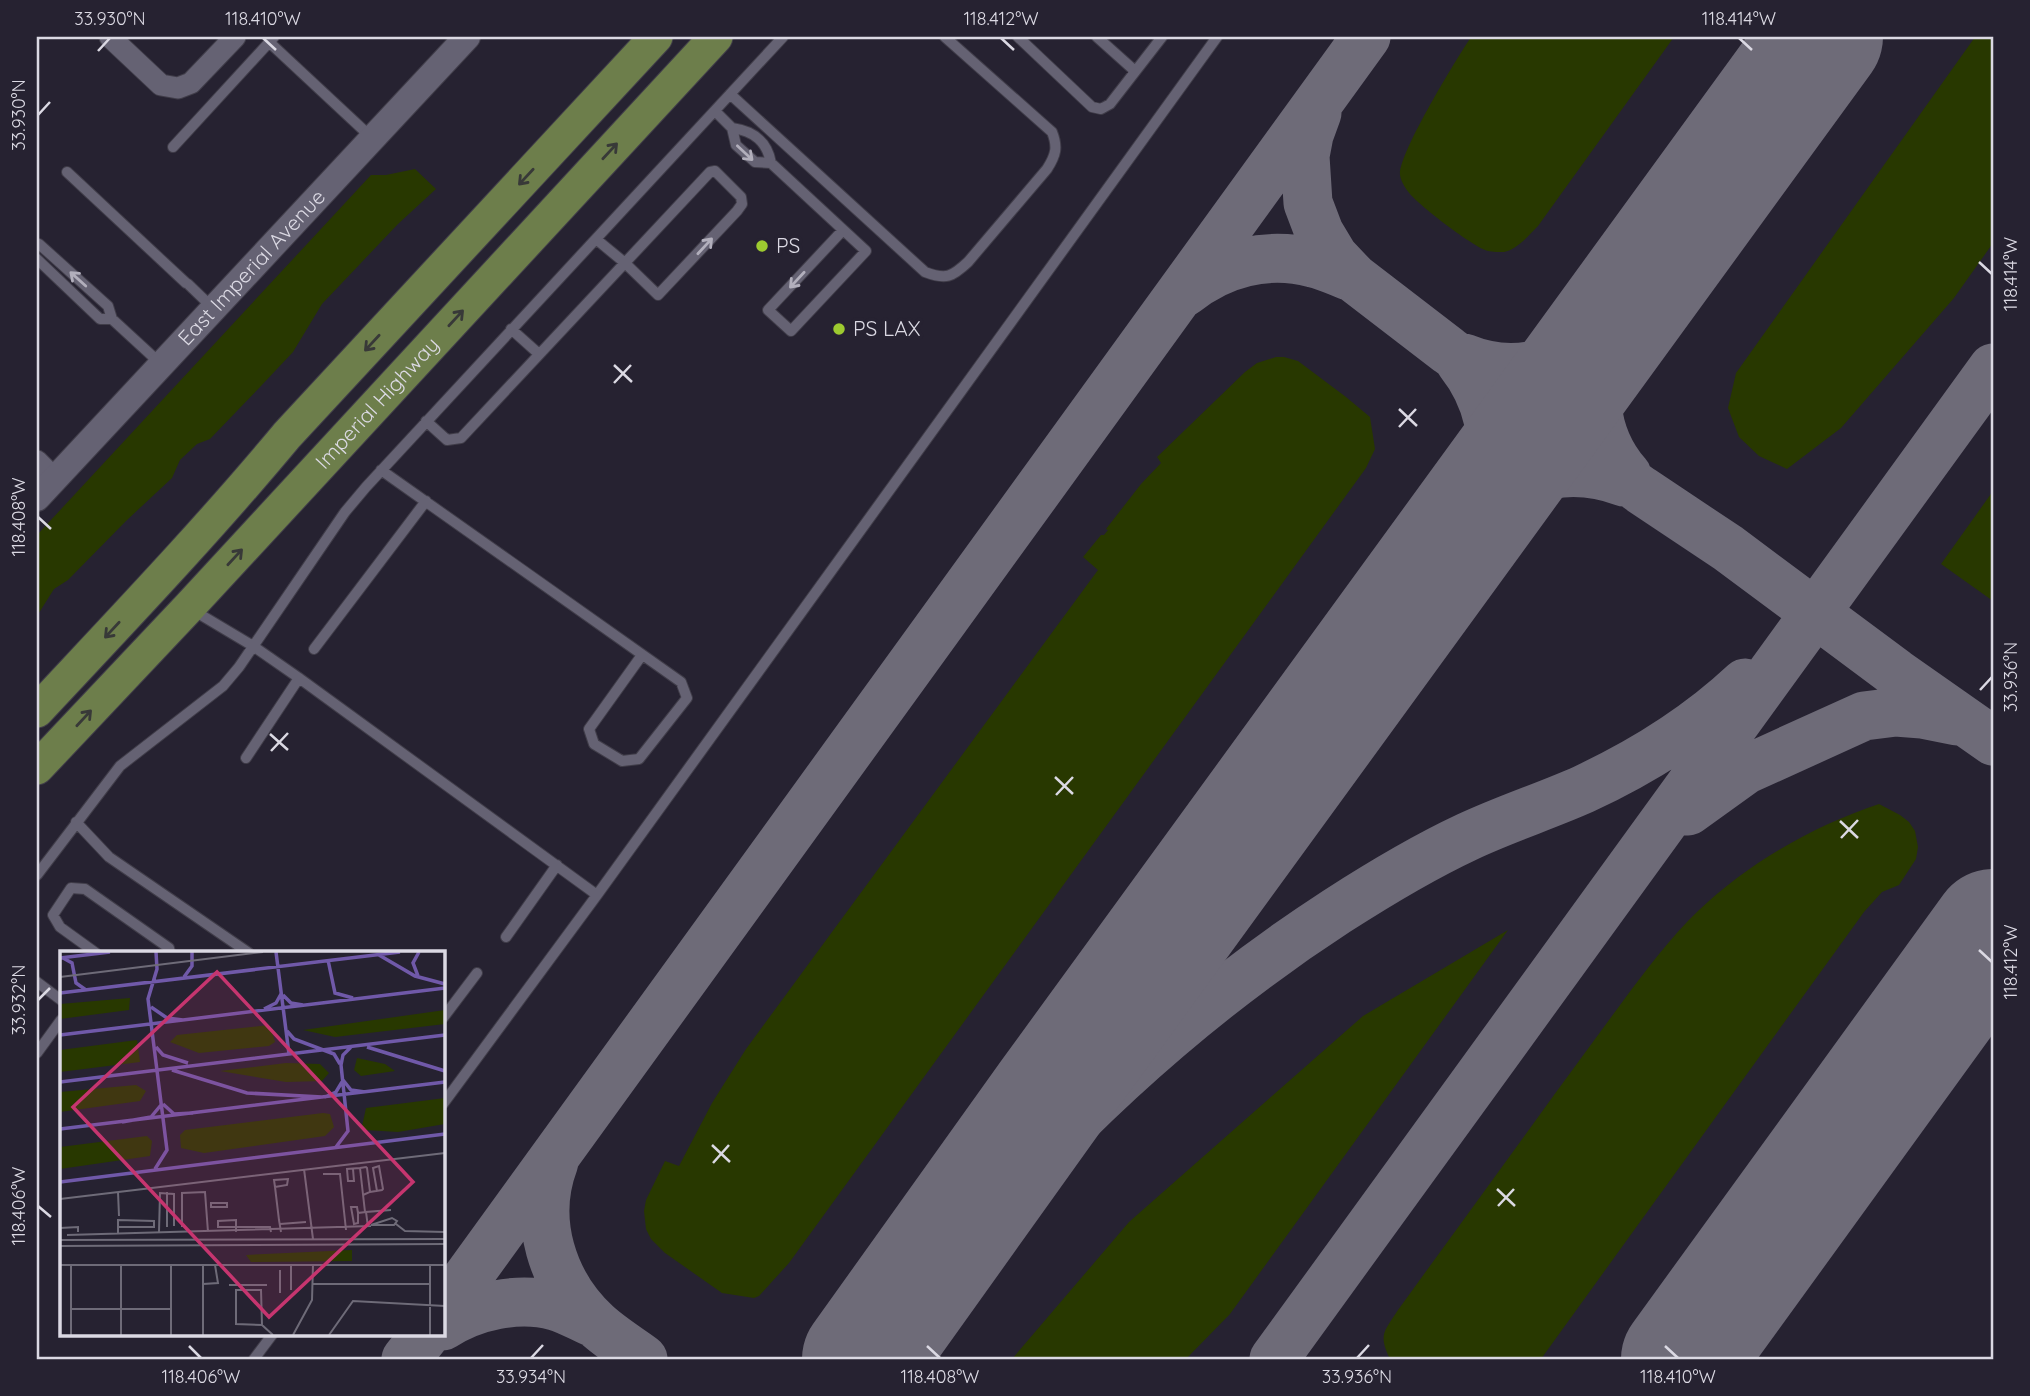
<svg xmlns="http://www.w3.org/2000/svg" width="2030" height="1396" viewBox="0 0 2030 1396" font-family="Quicksand,sans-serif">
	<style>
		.green { fill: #283800 }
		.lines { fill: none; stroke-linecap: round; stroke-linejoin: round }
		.taxiway { stroke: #6e6b78; stroke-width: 49 }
		.runway { stroke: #6e6b78; stroke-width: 122 }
		.service-casing { stroke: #403d49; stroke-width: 12 }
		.minor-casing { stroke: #403d49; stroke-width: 23 }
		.tertiary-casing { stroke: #403d49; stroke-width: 28 }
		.primary-casing { stroke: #403d49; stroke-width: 35 }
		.service { stroke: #656273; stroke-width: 10 }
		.minor { stroke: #656273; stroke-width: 21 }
		.tertiary { stroke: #656273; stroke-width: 26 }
		.primary { stroke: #6d7e4b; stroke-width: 33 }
		.oneway { stroke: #383938 }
		.oneway2 { stroke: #b2afbc }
		.ticks { fill: none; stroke: #dbd9e3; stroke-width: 2.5 }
		.poi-dot { fill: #9dca30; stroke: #262231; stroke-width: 2.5 }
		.labels { text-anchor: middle; stroke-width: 7; stroke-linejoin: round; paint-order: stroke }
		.poi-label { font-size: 21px; fill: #dbd9e3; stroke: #262231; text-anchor: start }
		.street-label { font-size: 21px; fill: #dbd9e3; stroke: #262231 }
		.inset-river { fill: none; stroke: #7059a9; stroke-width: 3.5 }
		.inset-road { fill: none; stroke: #6e6b78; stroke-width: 2 }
		.view { fill: #c6356f; fill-opacity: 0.15; stroke: #c6356f; stroke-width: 3.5 }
		.inset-edge { fill: none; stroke: #dbd9e3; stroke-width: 3.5 }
		.neatline { fill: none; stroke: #dbd9e3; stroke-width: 2.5 }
		.ticks-label { font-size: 18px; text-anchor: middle; fill: #dbd9e3 }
	</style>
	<rect width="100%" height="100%" fill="#262231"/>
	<path class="green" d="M1471,37H1674L1538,226C1529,235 1517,250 1504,252C1500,252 1492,252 1488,251C1473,247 1420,206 1410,194C1406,189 1401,182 1400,175C1398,154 1457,58 1471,37Z
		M1975,37H1993V243L1954,298L1841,428L1787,469L1759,456L1739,437L1728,408L1736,373Z
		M415,169L436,189L398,224L322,304L293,352L261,386L210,439L197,444L180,460L172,478L126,521L68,580L54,589L37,616V535L371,175H386Z
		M1276,357H1284L1298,361L1346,397L1370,417L1375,449L1366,468L789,1263L759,1296L754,1298L722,1293L665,1253L651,1239L646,1229L644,1211L646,1200L665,1161L679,1166L712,1103L746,1049L1098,570L1083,557L1101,535H1104L1108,530L1106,529L1141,484L1161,463L1157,457L1245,372L1257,363Z
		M1993,491V601L1941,564Z
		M1879,804L1900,815L1909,822L1915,831L1918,847L1916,859L1899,885L1882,892L1864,912L1541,1359H1390C1378,1334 1384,1332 1398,1310C1450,1238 1502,1167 1554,1095C1577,1064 1600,1032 1623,1001C1646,970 1670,938 1698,911C1748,863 1813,826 1879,804Z
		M1508,930L1230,1314L1186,1359H1012L1129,1222L1363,1016Z"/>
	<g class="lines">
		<path class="taxiway" d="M1317,113L1309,135L1305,156L1308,203L1319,232L1334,257L1354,278L1449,351L1641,490L1728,548L1896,673L1993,741
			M1185,292C1221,263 1267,251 1313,263C1327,266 1340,273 1354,278
			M1464,358C1520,381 1581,360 1616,312
			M1460,362C1487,396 1500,443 1485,485C1480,499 1471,511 1463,524
			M1627,475C1592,435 1587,377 1613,331L1715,183
			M1418,593L1485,509C1522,471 1576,464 1624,482
			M1688,811L1745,770L1864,716L1896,712L1922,714L1957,721
			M1952,987L1993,943
			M554,1162C532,1220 552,1283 596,1324C610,1337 628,1348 643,1359
			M443,1311L1366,37
			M443,1326C474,1306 518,1296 555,1306C569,1310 582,1318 596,1324
			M878,1338C893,1324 907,1309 921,1295C957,1255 989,1213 1026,1173C1119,1074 1223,985 1337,911C1379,884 1422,858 1467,837C1505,819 1546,806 1584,789C1642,762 1699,726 1745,683
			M406,1359L425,1335
			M1274,1359L1993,368"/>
		<path class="runway" d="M863,1359L1051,1096L1822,37
			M1682,1359L1993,930"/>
		<g class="service-casing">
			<path id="service" d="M1018,37L1092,107L1101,109L1110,104L1162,37
				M1097,37L1135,71
				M269,42L372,138
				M730,94L925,272C946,280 952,277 968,262L1047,169C1056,155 1058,147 1052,132L945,37
				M715,111L732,128L736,145L755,162L771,163L866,251L791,331L768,310L843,230
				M732,128C754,131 767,141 771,163
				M173,147L274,37
				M67,172L186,283
				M37,244H39L108,306L112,319L162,365
				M37,259L100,319H112
				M188,284L214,309
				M511,329L539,354
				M426,421L447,440L461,438L710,172L715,171L741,197L742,204L737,211L658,295L625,263L596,239
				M381,470L681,682L687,698L639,759L622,761L594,744L589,729L642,655
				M191,609L253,646L299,678L597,895
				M314,649L426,501
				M246,758L299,678
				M76,822L109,857L249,953
				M37,875L120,766L223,686L239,667L345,512L366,487L783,37
				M506,937L557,865
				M96,953L60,927L53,915L71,888L85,889L169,948L170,953
				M37,982L61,1000
				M443,1018L477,973
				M37,1053L61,1020
				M443,1104L597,895L1217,37
				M254,1359L272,1335"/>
		</g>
		<g class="minor-casing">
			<path id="minor" d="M110,37L161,85L178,88L191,83L235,37
				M37,461L55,479"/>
		</g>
		<g class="tertiary-casing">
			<g id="tertiary">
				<path id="s1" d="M37,498L467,37"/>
			</g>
		</g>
		<g class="primary-casing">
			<g id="primary">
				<path d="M37,711C122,620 208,530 287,435L656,37"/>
				<path id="s2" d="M37,768L189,607L716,37"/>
			</g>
		</g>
		<use href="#service" class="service"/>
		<use href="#minor" class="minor"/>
		<use href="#tertiary" class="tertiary"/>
		<use href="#primary" class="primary"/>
	</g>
	<defs><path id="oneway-shaft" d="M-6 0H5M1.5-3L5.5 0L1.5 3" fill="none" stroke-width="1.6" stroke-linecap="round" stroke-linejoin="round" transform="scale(1.75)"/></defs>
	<g class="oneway">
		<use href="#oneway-shaft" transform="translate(610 151) rotate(-47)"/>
		<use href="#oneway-shaft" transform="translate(526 177) rotate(133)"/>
		<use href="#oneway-shaft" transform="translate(456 318) rotate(-47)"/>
		<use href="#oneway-shaft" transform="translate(372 343) rotate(133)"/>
		<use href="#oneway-shaft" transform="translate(235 557) rotate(-47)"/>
		<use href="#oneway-shaft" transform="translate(112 630) rotate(133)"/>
		<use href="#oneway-shaft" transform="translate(84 718) rotate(-47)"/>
	</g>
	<g class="oneway2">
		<use href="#oneway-shaft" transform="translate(745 153) rotate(43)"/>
		<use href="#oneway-shaft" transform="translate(705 246) rotate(-47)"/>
		<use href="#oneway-shaft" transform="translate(78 279) rotate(-138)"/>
		<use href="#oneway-shaft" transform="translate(797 280) rotate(133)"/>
	</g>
	<path class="ticks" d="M263,38L276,50M1001,38L1014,50M1739,38L1752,50M98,51L110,38M38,115L50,102M1979,262L1992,274M614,365L632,382M614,383L631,365M1399,409L1417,426M1399,427L1416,409M38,517L51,529M1980,690L1992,677M270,734L288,750M271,751L288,733M1055,777L1073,794M1056,795L1073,777M1840,821L1858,838M1841,838L1858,820M1979,950L1992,962M38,1000L50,988M712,1145L730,1162M713,1163L729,1145M1497,1189L1515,1206M38,1206L51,1217M1498,1206L1514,1189M189,1346L201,1358M927,1346L940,1358M1665,1346L1678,1358M531,1358L543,1345M1357,1358L1369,1345"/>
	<g class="poi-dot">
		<circle cx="762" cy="246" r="7"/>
		<circle cx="839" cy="329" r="7"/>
	</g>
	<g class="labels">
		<g class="poi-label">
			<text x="776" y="253">PS</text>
			<text x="853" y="336">PS LAX</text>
		</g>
		<g class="street-label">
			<text dy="7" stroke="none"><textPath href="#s1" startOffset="315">East Imperial Avenue</textPath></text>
			<text dy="7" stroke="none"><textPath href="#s2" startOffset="499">Imperial Highway</textPath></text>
		</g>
	</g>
	<g transform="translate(60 951)">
		<rect width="385" height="385" fill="#262231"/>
		<path d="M70,47L69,59L0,68V53ZM385,59V73L275,86L243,79ZM210,74L215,91L209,95L139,102L110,91L117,84ZM77,89L80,111L0,121V99ZM297,107L325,113L335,120L301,125L294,119ZM226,112L260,113L269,122L262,130L226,131L160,120ZM76,134L86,140L80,150L0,161V141ZM385,147V173L338,181L305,179L302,175L306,157ZM263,162L270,163L274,176L265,185L144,202L121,197L120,184L125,179ZM87,185L92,190L90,205L0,218V196ZM292,299V310L191,311L186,304Z" fill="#283800"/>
		<path class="inset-river" d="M216,1L229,103M319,4L355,25L385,33M0,7L50,1M3,7L12,12L16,32L26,39M268,9L275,42L293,47M358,25L353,12L359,1M124,26L132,15V1M0,42L340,1M223,44L231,52L243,54M91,56L107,67L123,69M204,58L216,52L221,43M227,80L234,88L274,103L280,113M0,84L385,37M96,96L103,104L128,112M307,96L385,120M112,119L187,142L262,146M283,129L291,139L305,141M0,131L385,84M265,146L276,141L282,131M103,153L114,163L133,162M62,171L91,166L101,154M0,178L385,131M276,196L288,180L281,114L283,104L291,96M95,218L107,199L88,48L97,18L96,1M0,231L385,183"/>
		<path class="inset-road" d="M0,26L203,1M300,217L305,261M244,218L253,288M293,218L294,230H288L287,218L300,217L306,216L307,217L310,241L303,244M263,223H280L286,279M215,236L227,234L228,228L214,229L215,236L219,269L221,281M58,241L59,265M107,241V276M310,241L322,239L323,238L319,215L313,217L317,240M0,248L385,202M151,252H167V256H151ZM298,262L297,256H291L294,273L298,272V262L306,261M332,267L337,270L334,274H311ZM220,273L246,271M336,273L345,280L385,281M58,276H94V270L58,269V282M122,276V242L145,241L148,281M308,276L306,261L331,259M0,277L18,276V281M99,281L100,242L114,243V275M176,281V269L158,270V276H210L211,281M7,284L311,275M0,289L385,288M0,295L385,293M0,314H385M11,314V384M61,314V384M111,314V384M143,314V384M231,314V339M220,319V342M143,333L158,332L155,314M253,333H370M169,334H207M11,358H111M202,374L201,339H176V373L202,374L213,384M233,384L252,349L253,314M269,384L293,350L385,355M370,384V314"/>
		<path class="view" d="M157,21L353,231L209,366L13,156Z"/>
		<rect width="385" height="385" class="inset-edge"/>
	</g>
	<rect width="2030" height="1396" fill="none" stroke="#262231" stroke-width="77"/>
	<rect x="38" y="38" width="1954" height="1320" class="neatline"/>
	<g class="ticks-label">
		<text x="110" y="25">33.930°N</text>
		<text x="263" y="25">118.410°W</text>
		<text x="1001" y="25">118.412°W</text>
		<text x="1739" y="25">118.414°W</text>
		<text transform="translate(19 115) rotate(-90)" y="6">33.930°N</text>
		<text transform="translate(2011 274) rotate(-90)" y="6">118.414°W</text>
		<text transform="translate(19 517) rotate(-90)" y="6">118.408°W</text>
		<text transform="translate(2011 677) rotate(-90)" y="6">33.936°N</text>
		<text transform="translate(2011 962) rotate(-90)" y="6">118.412°W</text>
		<text transform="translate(19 1000) rotate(-90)" y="6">33.932°N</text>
		<text transform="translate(19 1206) rotate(-90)" y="6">118.406°W</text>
		<text x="201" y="1383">118.406°W</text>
		<text x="531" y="1383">33.934°N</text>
		<text x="940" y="1383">118.408°W</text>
		<text x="1357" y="1383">33.936°N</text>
		<text x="1678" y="1383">118.410°W</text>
	</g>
</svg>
